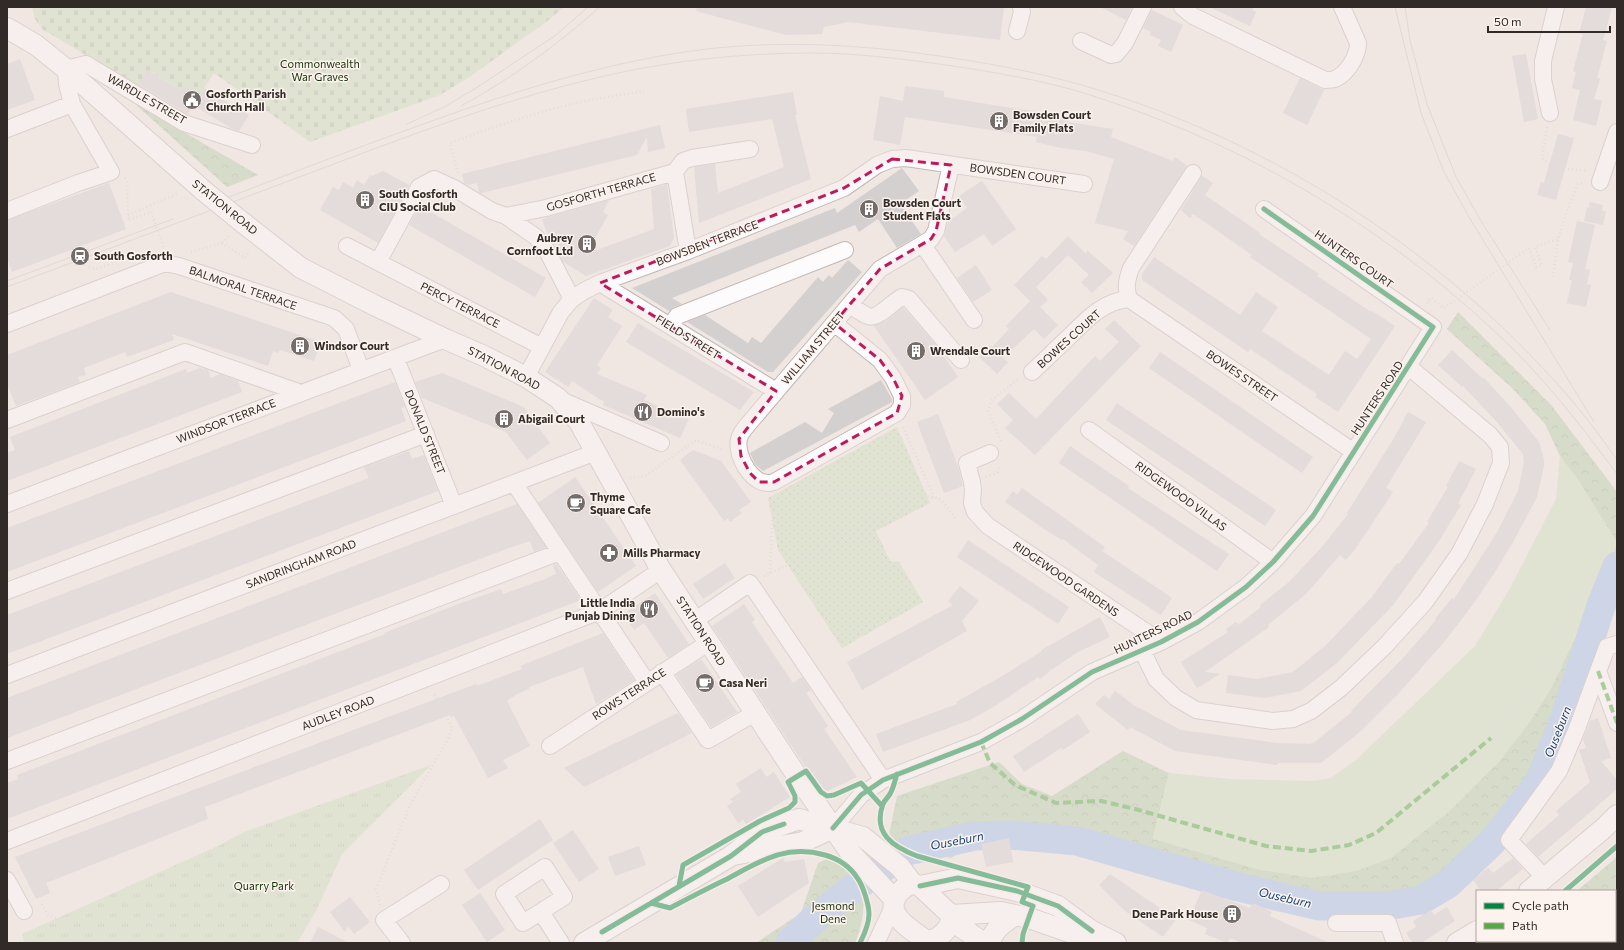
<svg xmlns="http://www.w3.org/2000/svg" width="1624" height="950" viewBox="0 0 1624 950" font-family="Commissioner,sans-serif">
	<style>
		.grass { fill: url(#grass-dots) }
		.forest { fill: url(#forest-crowns) }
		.cemetery { fill: url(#cemetery-stones) }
		.park { fill: url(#park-tufts) }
		.garden { fill: #cddfbf }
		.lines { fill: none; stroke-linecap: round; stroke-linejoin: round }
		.river { stroke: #a2c1ea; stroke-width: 29 }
		.building { fill: #d4d0d0 }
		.minor-casing { stroke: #c0b8b5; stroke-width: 18 }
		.major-casing { stroke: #c0b8b5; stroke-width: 22 }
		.path { stroke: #d7d4d3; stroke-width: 2.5; stroke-dasharray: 1 3; stroke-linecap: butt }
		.minor { stroke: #fdfbfb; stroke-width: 16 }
		.major { stroke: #fdfbfb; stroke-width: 20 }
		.tram { stroke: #cccac8; stroke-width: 1 }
		.major-bridge-casing { stroke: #c0b8b5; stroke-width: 22; stroke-linecap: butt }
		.path-bridge { stroke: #d7d4d3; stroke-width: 2.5; stroke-dasharray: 1 3; stroke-linecap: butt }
		.major-bridge { stroke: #fdfbfb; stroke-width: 20 }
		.quiet { stroke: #54ab44; stroke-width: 4; stroke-dasharray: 8 4; stroke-linecap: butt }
		.cycleway-casing { stroke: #fdf3ee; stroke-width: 8 }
		.cycleway { stroke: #00873e; stroke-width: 5 }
		.marked { fill: none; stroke: #c2185b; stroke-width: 3; stroke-dasharray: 8 5; stroke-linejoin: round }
		.labels { text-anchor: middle; stroke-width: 3; stroke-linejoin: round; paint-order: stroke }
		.park-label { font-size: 11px; fill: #123205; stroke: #fdf3ee }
		.poi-label { font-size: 11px; font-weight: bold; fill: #312a27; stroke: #fdf3ee; text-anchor: start }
		.street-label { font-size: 11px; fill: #312a27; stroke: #fdf3ee }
		.water-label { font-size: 12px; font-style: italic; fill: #134379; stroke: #fdf3ee }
	</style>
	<defs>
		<pattern id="grass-dots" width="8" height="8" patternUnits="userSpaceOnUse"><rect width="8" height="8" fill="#cddfbf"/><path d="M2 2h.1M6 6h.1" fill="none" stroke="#b0c0a4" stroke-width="1.8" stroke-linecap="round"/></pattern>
		<pattern id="forest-crowns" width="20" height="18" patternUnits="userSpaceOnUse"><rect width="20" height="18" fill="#b9cfaa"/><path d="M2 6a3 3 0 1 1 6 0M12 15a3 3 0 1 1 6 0" fill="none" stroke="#a0b292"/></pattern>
		<pattern id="cemetery-stones" width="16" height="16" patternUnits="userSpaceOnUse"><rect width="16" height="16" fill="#cddfbf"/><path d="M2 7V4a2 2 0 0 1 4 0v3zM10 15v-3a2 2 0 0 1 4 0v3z" fill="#b0c0a4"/></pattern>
		<pattern id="park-tufts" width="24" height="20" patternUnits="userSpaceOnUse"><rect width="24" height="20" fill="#cddfbf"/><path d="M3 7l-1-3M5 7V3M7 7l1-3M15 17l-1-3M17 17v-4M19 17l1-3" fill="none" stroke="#b0c0a4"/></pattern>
	</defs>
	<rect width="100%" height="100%" fill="#f0e6e2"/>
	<path class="grass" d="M897,427L930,503L876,531L890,561L899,562L923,602L842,648L778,550L768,498Z"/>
	<path class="forest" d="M135,104L258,175L227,187Z
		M1458,312L1552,406L1617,492V585L1610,597L1598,643L1563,742L1550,770L1507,832L1458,889L1435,906L1370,916L1320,917L1110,856L1026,839L979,841L951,858L931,854L898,845L889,835L897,796L999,762L1022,784L1052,796L1123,751L1169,773L1153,838L1527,726L1551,688L1614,557L1616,541L1578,480L1560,456L1545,424L1512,388L1447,329Z
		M1617,857V900L1615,902V891H1577Z
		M829,858C835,863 844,867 850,872C870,891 864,921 855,943H756L801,913L818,863Z"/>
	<path class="cemetery" d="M32,7H564L546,22L468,78L440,95L310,142L214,73L200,94L184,85L181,90L148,70L138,86L42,29L35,19Z"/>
	<path class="park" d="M431,765L342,854L317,909L297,943H24L22,934L218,846L244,832Z"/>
	<path class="garden" d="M1560,456L1578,480L1616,541L1614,557L1551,688L1527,726L1498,763L1451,810L1391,858L1357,871L1312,878L1260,870L1153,839L1169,773L1230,779L1312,781L1331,778L1356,760L1475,646L1509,590L1556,499Z"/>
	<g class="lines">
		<path class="river" d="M790,943L814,919L851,890L907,851L974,836L1010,835L1077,841L1238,887L1319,906H1386L1421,900L1448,884L1492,842L1539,783L1564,720L1601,606L1617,566"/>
	</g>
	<path class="building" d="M697,7H1004L1000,40L848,22L824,27L822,34L786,35L696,11Z
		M1100,7H1132L1126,20Z
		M1209,7H1254L1252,10L1256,12L1250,26Z
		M1586,7H1612L1603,40L1607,41L1597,78L1600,79L1594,99L1602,101L1596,126L1573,120L1580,90L1572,88L1576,72L1573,71L1583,34L1579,33Z
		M1152,10L1183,25L1171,52L1158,46L1161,40L1150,35L1151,32L1143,28Z
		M1526,54L1538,119L1524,122L1512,56Z
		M20,59L35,100L7,110V64Z
		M147,70L181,90L184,85L200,94L204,88L249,115L239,131L231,128L193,105L188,114L138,84Z
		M1300,78L1324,90L1307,125L1283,113Z
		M905,86L944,91V97L1068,117V122L1113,129L1111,137L1173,161L1175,157L1187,166L1134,246L1123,239L1128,231L1095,223L1114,159L1086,151L1061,148L1036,142L1037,137L905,117L900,145L873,140L880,96L903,101Z
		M793,92L797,115H795L811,179L699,223L694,167L715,164L718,193L784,167L772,119L689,132L686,109Z
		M660,125L665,148L648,152L647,137L637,155L481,193L479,192L477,183L468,185L464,183L462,174Z
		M1558,134L1574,138L1556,200L1537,195L1541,182L1544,183Z
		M902,168L919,191L900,204L921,234L897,248L878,219L859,232L855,225L672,298L682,304L674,307L669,311L632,288L835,208L837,213Z
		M383,171L409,185L378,243L320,210L333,187L339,190L343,182L353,188L357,180L364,185L370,175L372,176Z
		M1202,176L1213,183L1205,195L1260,233L1259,234L1319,274L1317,276L1371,312L1372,311L1395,326L1338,412L1315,397L1317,394L1250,349L1248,352L1142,280V274L1154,257L1240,315L1256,292L1278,307L1262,331L1329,375L1345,351L1357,359L1371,339L1250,257L1252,255L1193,214L1190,218L1181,210Z
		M982,181L1016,229L992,246L984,234L955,252L944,236L948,222L967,208L959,196Z
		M109,183L126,229L12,272L7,258V220Z
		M667,184L674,238L670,246L586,276L563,262L556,248L559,243L548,236L542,219L609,200L603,212L608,215L586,254L654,229L651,189Z
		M1590,202L1603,205L1602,211H1606L1603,225L1584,221L1587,207L1589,208Z
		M420,206L546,278L535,297L409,225Z
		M1577,221L1595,225L1585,269L1590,270L1587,284L1591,285L1586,307L1567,303L1572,280H1569L1573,263L1568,262Z
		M1068,236L1086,254L1087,250L1113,273L1092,293L1081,282L1089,275L1068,255L1036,287L1048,300L1040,307L1058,325L1044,339L1034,329L1003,358L1008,362L997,374L979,357L990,345L992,347L1009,329L1006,326L1030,301L1014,285L1042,256L1046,259Z
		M848,260L862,272L773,372H768L687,322L705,315L748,343L752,337L761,343L818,277L823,282L829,275L832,278Z
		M976,265L992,290L973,302L957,278Z
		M171,292L321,342L314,361L280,350L278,353L273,351L268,366L172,334L174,340L127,357L125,352L84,368L86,375L78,377L80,382L16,406L7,384V355Z
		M594,298L613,310L608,317L622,326L597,365L601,368L597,374L647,395L644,400L689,419L680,438L603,405L604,402L572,381L568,387L545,372Z
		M903,307L937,346L958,377L925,400L874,326L886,321Z
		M1114,320L1141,346L1035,455L1005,428L1013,420L997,404L1009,393L1036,419L1095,356L1100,361L1119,342L1105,329Z
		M638,323L653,332L754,392L740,410L626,342Z
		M1452,350L1483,379L1484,378L1510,406L1539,442L1544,460V466L1537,497L1512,544L1493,575L1474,603L1445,641L1398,694L1360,732L1321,763H1278V765L1175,751L1130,727L1128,730L1095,704L1104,695L1109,699L1115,691L1135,706L1181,730L1278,743L1310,744L1316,741L1352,712L1351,711L1404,657L1436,620L1435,619L1452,598L1454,599L1496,534L1518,491L1524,462L1523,454L1496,421L1463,386L1462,387L1438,365Z
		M1160,352L1313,457L1302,473L1149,368Z
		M200,368L208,370L211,378L220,374L238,381L242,392L7,481V453L15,450L10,437L186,369L187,373Z
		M442,373L524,407L550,443L527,460L506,432L422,398L415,382Z
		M881,380L892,399V402L763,471L755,464L750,453L805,422L822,433L834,413L828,409Z
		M395,382L405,407L401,408L406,421L7,572V528Z
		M1117,403L1276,510L1265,526L1106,420Z
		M1408,412L1426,422L1386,488L1393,492L1356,548L1346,560L1340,555L1306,594L1268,625L1269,627L1205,672L1220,674L1197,688L1181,662L1228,632L1226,629L1236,622L1238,625L1261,607L1260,605L1289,582L1321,548L1348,514L1347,513L1394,438Z
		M938,414L959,469L963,486L944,493L917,422Z
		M1070,446L1129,486L1128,488L1229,554L1217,571L1059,463Z
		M693,450L721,461L751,502L739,510L742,513L730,522L728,518L724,521L680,460Z
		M409,451L412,459L424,455L438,491L7,654V615L369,478L364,467Z
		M1459,461L1476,469L1458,504L1461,505L1439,541L1394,604L1337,663L1301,691L1265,698L1226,693L1228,675L1257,679L1293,672L1325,646L1371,598L1397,563L1399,564L1429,523L1427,522L1448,487L1446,486Z
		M575,477L636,566L598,592L538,503Z
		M1022,488L1105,547L1102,551L1172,598L1161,615L1094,572L1098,565L1063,539L1062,540L1044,529L1005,502L1013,491L1017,495Z
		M517,504L546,547L534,552L530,541L509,548L7,738V698Z
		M968,540L1069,607L1058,624L957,557Z
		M725,563L735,578L703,599L693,584Z
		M556,564L581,600L7,819V783L18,779L17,775L385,634L384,633L461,603L501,589L503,594L543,580L556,574L553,565Z
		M960,586L979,601L962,621L967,631L862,690L847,662L953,605L948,601Z
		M655,593L689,644L668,658L644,623L634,630L623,614Z
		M744,604L755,620L752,622L793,683L802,677L811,690L806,693L828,726L824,729L857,777L823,793L712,626Z
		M1100,617L1110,637L1078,652L1051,670L1049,669L1050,671L1040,679L1038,677L995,706L970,720L883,752L876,734L957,704L956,702L1006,674L1042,651L1041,650Z
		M603,633L634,680L596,704L583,667L529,687V689L517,694L507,701L530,746L503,760L508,768L488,778L454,716L451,717L450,715L205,807L208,819L46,883L50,893L36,899L15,857L476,684L477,686L522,669L520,666Z
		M701,659L737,712L711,727L676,675Z
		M678,713L692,733L584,787L564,768Z
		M1078,714L1090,732L1063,750L1061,748L1024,772L1013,756Z
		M1598,718L1611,758L1601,761L1617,780V789L1538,857L1526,844L1559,815L1556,811L1590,782L1579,750L1586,748L1583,739L1590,721Z
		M761,768L766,777L774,772L790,797L746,824L743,820L738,823L727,806L733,802L730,799L741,792L736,784Z
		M540,819L553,840L478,890L464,870Z
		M573,830L599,869L579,882L553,843Z
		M1009,838L1013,862L986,867L981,844Z
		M639,846L646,865L615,876L608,857Z
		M783,858L785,862L804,859L809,883L758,917L738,886Z
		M1513,858L1523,869L1496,891H1481L1473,880L1488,868L1493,873Z
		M1110,874L1176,919L1163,937L1125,911L1099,885Z
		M1202,890L1250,908L1253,903L1272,912L1270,916L1329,943H1242L1230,938L1227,943L1205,934L1207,928L1189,920Z
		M480,893L505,930L487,942L462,905Z
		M350,897L370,922L354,934L348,926L345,932L330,912Z
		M1447,907L1455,921L1421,943H1413L1406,933L1416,927L1413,921L1431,910L1434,915Z
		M318,927L349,943H310Z"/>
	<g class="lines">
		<g class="minor-casing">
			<path id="minor" d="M1182,7L1193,16L1325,80C1329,80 1332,80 1335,79C1347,74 1358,56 1358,43L1342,7
				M1017,31L1022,12L1021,7
				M1081,41L1111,55L1116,54L1125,43L1143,7
				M1550,113L1543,79V61L1556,7
				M7,129L72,104
				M675,172L688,251
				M1600,182L1617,132
				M7,211L78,183L111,172L72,104L67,84L66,69L86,64L184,123L252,145
				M506,216L536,237L546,249L572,299
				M923,245L974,320
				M347,246L542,347
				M378,262L419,187L434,179L454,188L492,211L506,216L546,208L675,172L683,161L692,158L750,149
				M600,283L776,391
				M1129,299L1354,452
				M1129,299C1125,287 1127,279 1131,268L1193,173
				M850,305C855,308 862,314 868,316C878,320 893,301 902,297L909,299L961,360
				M834,323L880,360L893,378L902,396V405L897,413L774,482C754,489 735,457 739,439C739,436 743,431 745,428L880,269L931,239L936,231L951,165
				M7,324L165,263L179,266L334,318L346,329L361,370
				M671,326L677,316L845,250
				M396,359L454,506
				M1032,372C1044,361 1056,349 1068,338C1086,320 1103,301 1129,299
				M526,377L561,312L572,299L584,291L600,283L688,251L844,188L877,165L892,159L906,158L1084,184
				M561,400L661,443
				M7,420L185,352L301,393
				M1089,430L1273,562
				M990,453L967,463L972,482L973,490L972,503L975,512L988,526L1161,642
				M514,483L647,682
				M7,504L445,339
				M7,591L426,434
				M694,621L750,583L883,780
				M1142,650L1156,679L1176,698L1196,710L1273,721L1293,719L1311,711L1341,688L1385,646L1425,602L1459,554L1485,504L1501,463L1500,447L1490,435L1409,367
				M1598,671L1617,723
				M662,672L708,740L755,713
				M7,675L596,452
				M550,746L708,643
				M7,761L560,552
				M833,828L861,795L883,780L981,742L1022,719L1092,672L1161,642L1198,622L1246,587L1273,562L1313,516L1433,327L1264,209
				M7,841L600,611L661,570
				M545,867L564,897L523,923L504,894Z
				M1545,878L1509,840L1559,771L1576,731L1607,647L1617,644
				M7,880L24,911
				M541,912L561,943
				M1336,923H1388L1395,943
				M402,943L384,920L441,884
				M876,943L893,907"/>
		</g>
		<g class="major-casing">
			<path id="major" d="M7,28L36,45L66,69L204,191
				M242,222L301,268L376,306L445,339L482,355L526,377L558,398L579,422L661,570L797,776L849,851L894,899
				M733,855L803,842L833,828
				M913,884L920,886L951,915C953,927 939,940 927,941C913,931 882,914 898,894C903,888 906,886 913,884Z
				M920,886L958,878L1017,891L1058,906L1092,931L1116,943
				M1529,891L1604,828L1617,815
				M951,915L1001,912L1029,918L1078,935L1092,931
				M952,921L984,943
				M584,943L731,856L762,832L799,819L863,837L900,867L913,884
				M990,943C993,929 1004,923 1015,915
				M1457,943L1477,931"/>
		</g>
		<path class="path" d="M263,7L343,54
			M1617,108V111
			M1547,127L1542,158C1551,168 1575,170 1588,171
			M458,173L450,143C496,126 542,110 590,100C608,97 626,94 644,91
			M125,178L127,181L128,215L130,221
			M128,215L179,193
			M129,220L151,212
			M222,243L230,234
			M1529,248L1536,267L1542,265L1535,247L1558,239
			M191,252L222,243L245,258L250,251
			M89,267L96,269L123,260
			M1553,277L1558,239L1567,211L1578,184L1585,183
			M1428,303L1427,302L1431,298L1444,308
			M903,427L934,497
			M1001,441L988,411L991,401L1019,378
			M986,477L997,473L1000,466
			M630,478L645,476L696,440L723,450
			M796,488L934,497L941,500L957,520
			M770,573L773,498
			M764,576L934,497
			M1491,738L1517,710L1534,686L1602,542
			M42,904L48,915L65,922L77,923L101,936L122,939L151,926L160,928L166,936V943
			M380,905L376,889L410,805L449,737L452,727L433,692
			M65,922L77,943"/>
		<use href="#minor" class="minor"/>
		<use href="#major" class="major"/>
		<path class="tram" d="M1395,7L1421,113L1444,172L1469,217L1594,422
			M1405,7L1410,40L1427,104L1456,177L1481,221L1550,330
			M461,106C511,79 557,45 600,7
			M407,124L444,107L476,88L556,35L588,7
			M208,205C282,177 355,148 429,122C509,93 589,68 672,54C760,39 851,43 939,56C988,63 1037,72 1085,86C1276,142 1452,257 1579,409C1593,426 1605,443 1617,460
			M7,281L173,219
			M7,287C111,248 214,209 318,170C424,130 531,89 643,68C698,58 756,53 812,53C855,53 904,59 946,65C993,72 1042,80 1087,94C1249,145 1393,231 1514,350C1552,388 1585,431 1617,474"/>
		<g class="major-bridge-casing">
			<path id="major-bridge" d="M204,191L242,222"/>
		</g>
		<path class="path-bridge" d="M151,212L164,248
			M1444,308L1529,248"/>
		<use href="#major-bridge" class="major-bridge"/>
		<path class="quiet" d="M1598,671L1617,723
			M981,742L990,763L1015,785L1056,803L1101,801L1135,809L1266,846L1311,851L1349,845L1376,833L1491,738"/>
		<g class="cycleway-casing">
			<path id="cycleway" d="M897,774C895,780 894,786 891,792C889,797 885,799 883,804C872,834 894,847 917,856L1028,887L1022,902L1033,906L1023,934L1022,943
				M833,828L861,795L883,780L981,742L1022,719L1092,672L1161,642L1198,622L1246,587L1273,562L1313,516L1433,327L1264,209
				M679,886L683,865L760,821L789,808L795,802V796L788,782L806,771L821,792L827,796L834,795L861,783L882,806
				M920,886L958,878L1017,891L1058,906L1092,931
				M1565,891L1617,846
				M651,903L670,908C689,898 708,888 727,879C761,861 785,844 825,855C839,859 850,866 858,879C863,886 869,905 869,914C869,923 864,935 860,943
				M602,932L731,856L762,832L784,824"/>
		</g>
		<use href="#cycleway" class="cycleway"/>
	</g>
	<path d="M0 0H1624V950H0ZM892,159L951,165L936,231L931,239L880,269L834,323L880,360L893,378L902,396L897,413L774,482H759L750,473L741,456L739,439L776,391L600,283L844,188Z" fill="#f0e6e2" fill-opacity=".55" fill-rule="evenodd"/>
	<path class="marked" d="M892,159L951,165L936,231L931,239L880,269L834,323L880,360L893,378L902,396L897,413L774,482H759L750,473L741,456L739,439L776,391L600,283L844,188Z"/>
	<defs>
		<g id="civic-disc" transform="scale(1)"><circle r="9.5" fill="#746c68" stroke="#fdf3ee"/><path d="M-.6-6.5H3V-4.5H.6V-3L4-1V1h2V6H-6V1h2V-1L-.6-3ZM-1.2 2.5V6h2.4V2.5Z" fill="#fff"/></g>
		<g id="building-disc" transform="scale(1)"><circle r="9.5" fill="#746c68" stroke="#fdf3ee"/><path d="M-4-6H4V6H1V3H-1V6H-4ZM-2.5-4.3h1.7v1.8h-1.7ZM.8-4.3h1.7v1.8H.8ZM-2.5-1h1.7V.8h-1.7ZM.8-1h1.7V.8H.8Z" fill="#fff"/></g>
		<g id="station-disc" transform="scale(1)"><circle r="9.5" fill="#746c68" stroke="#fdf3ee"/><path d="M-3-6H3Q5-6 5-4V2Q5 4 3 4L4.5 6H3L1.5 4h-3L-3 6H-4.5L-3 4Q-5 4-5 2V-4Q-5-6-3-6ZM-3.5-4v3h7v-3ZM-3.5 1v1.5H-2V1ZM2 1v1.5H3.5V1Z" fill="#fff"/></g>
		<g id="restaurant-disc" transform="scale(1)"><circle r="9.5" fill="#746c68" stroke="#fdf3ee"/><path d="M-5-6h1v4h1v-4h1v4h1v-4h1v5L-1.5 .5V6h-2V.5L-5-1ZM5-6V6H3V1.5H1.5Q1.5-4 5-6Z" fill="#fff"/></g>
		<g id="cafe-disc" transform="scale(1)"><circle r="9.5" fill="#746c68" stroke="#fdf3ee"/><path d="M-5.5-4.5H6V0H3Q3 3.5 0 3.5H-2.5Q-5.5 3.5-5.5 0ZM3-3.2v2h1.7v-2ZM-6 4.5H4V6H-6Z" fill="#fff"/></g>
		<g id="pharmacy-disc" transform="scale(1)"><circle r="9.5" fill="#746c68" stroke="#fdf3ee"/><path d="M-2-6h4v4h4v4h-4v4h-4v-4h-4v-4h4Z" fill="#fff"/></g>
	</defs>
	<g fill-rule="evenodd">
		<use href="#civic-disc" x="192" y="100"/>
		<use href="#building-disc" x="999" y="121"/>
		<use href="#building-disc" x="365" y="200"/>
		<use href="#building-disc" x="869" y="209"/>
		<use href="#building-disc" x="587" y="244"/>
		<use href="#station-disc" x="80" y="256"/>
		<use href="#building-disc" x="300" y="346"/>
		<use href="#building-disc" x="916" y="351"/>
		<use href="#restaurant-disc" x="643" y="412"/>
		<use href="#building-disc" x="504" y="419"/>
		<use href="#cafe-disc" x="576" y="503"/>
		<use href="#pharmacy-disc" x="609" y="553"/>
		<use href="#restaurant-disc" x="649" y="609"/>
		<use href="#cafe-disc" x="705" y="683"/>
		<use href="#building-disc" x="1232" y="914"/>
	</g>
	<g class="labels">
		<g class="park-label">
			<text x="320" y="68">Commonwealth<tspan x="320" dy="13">War Graves</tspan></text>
			<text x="264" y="890">Quarry Park</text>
			<text x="833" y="910">Jesmond<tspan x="833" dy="13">Dene</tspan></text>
		</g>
		<g class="poi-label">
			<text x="206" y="98">Gosforth Parish<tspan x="206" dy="13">Church Hall</tspan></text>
			<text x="1013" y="119">Bowsden Court<tspan x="1013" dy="13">Family Flats</tspan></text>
			<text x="379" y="198">South Gosforth<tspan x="379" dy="13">CIU Social Club</tspan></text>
			<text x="883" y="207">Bowsden Court<tspan x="883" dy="13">Student Flats</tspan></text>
			<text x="573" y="242" text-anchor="end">Aubrey<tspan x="573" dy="13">Cornfoot Ltd</tspan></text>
			<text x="94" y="260">South Gosforth</text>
			<text x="314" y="350">Windsor Court</text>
			<text x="930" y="355">Wrendale Court</text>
			<text x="657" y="416">Domino's</text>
			<text x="518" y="423">Abigail Court</text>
			<text x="590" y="501">Thyme<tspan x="590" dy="13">Square Cafe</tspan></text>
			<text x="623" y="557">Mills Pharmacy</text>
			<text x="635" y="607" text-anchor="end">Little India<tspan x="635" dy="13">Punjab Dining</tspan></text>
			<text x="719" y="687">Casa Neri</text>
			<text x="1218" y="918" text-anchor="end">Dene Park House</text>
		</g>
		<g class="street-label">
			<text transform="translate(147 99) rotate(30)" y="4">WARDLE STREET</text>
			<text transform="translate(1018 174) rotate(8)" y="4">BOWSDEN COURT</text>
			<text transform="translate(601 192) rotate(-16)" y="4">GOSFORTH TERRACE</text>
			<text transform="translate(225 207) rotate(39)" y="4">STATION ROAD</text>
			<text transform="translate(707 243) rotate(-21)" y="4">BOWSDEN TERRACE</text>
			<text transform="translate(1354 259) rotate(35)" y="4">HUNTERS COURT</text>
			<text transform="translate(243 288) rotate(19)" y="4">BALMORAL TERRACE</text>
			<text transform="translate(460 305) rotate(27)" y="4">PERCY TERRACE</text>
			<text transform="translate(688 337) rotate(32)" y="4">FIELD STREET</text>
			<text transform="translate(1069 339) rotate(-42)" y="4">BOWES COURT</text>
			<text transform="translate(813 348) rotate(-50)" y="4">WILLIAM STREET</text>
			<text transform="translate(504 368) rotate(28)" y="4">STATION ROAD</text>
			<text transform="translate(1242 376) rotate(34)" y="4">BOWES STREET</text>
			<text transform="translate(1377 398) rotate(-57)" y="4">HUNTERS ROAD</text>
			<text transform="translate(226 421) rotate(-21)" y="4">WINDSOR TERRACE</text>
			<text transform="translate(425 432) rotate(68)" y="4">DONALD STREET</text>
			<text transform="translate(1181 496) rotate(36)" y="4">RIDGEWOOD VILLAS</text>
			<text transform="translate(301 564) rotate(-21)" y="4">SANDRINGHAM ROAD</text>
			<text transform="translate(1066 579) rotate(34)" y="4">RIDGEWOOD GARDENS</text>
			<text transform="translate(701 631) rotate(57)" y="4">STATION ROAD</text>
			<text transform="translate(1153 632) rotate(-26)" y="4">HUNTERS ROAD</text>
			<text transform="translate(629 694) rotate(-33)" y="4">ROWS TERRACE</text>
			<text transform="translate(338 713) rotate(-21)" y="4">AUDLEY ROAD</text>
		</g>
		<g class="water-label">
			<text transform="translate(1558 732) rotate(-69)" y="4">Ouseburn</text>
			<text transform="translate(957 841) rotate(-11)" y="4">Ouseburn</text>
			<text transform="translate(1285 898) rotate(13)" y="4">Ouseburn</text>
		</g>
	</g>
	<rect width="1624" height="950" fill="none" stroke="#312a27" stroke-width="16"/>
	<rect x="1476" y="890" width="140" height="52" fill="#fdf3ee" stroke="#aba39e"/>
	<rect x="1484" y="903" width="20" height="6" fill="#00873e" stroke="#aba39e"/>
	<text x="1512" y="910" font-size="12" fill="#312a27">Cycle path</text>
	<rect x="1484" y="923" width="20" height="6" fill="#54ab44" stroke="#aba39e"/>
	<text x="1512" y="930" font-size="12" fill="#312a27">Path</text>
	<path d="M1488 26v6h122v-6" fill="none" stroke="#312a27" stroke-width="2"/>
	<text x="1494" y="26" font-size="12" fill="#312a27" stroke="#fdf3ee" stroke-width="3" paint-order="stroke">50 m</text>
</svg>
